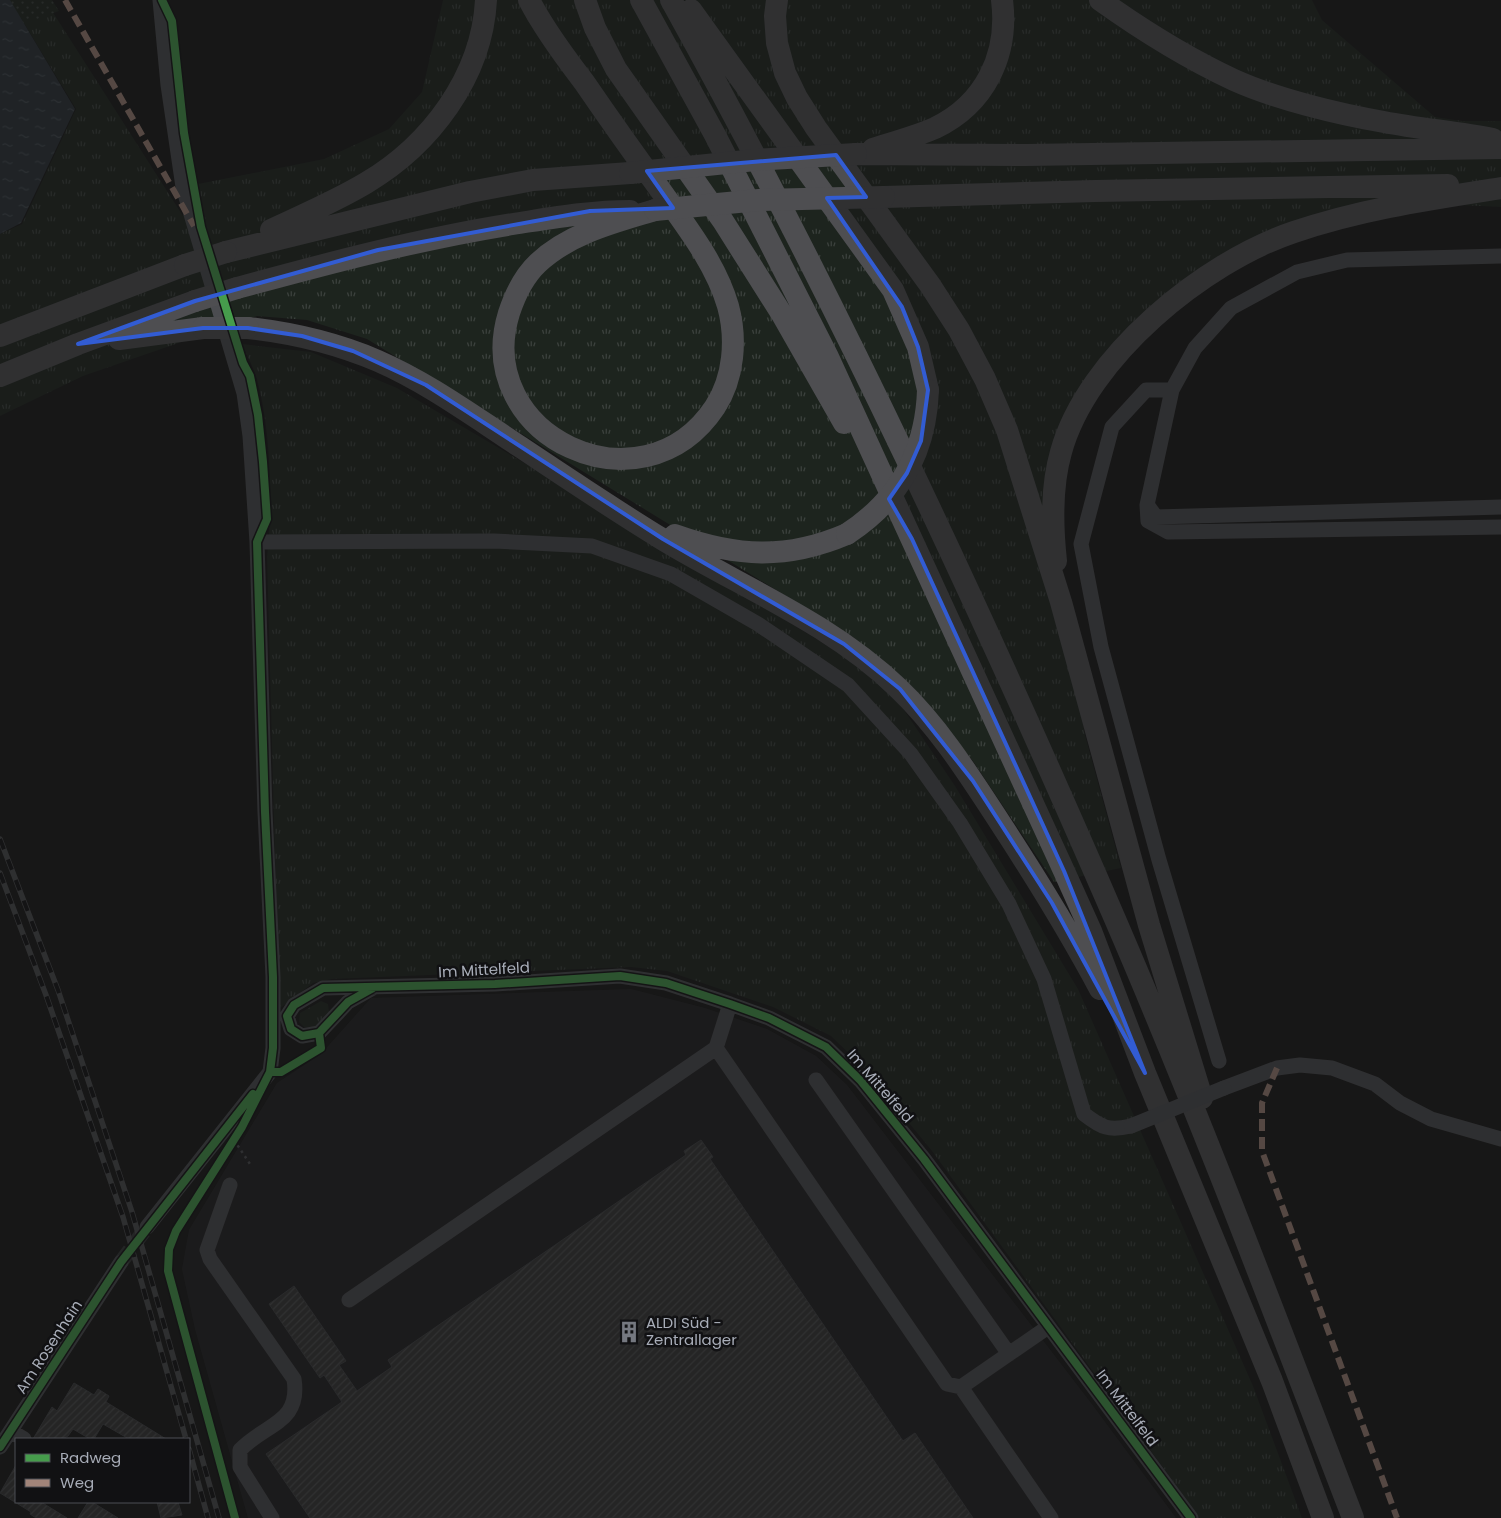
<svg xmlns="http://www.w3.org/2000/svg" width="1501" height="1518" viewBox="0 0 1501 1518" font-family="Poppins,sans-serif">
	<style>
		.built { fill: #212123 }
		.grass { fill: url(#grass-tufts) }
		.park { fill: url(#park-dots) }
		.water { fill: url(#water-ripples) }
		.building { fill: url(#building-hatch); stroke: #3f4043 }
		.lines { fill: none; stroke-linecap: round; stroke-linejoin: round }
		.minor-tunnel { stroke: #343537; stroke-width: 15; stroke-dasharray: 15 8; stroke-linecap: butt }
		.path { stroke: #4d4e52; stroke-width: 2.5; stroke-dasharray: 2.5 4; stroke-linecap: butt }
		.minor { stroke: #4b4c50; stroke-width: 15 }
		.highway { stroke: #4e4e51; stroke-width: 22 }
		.rail-casing { stroke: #4b4c4f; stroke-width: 5.5 }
		.rail { stroke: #111113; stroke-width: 4; stroke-dasharray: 11; stroke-linecap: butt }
		.minor-bridge { stroke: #4b4c50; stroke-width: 15 }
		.highway-bridge { stroke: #4e4e51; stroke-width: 22 }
		.quiet { stroke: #a18479; stroke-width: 6; stroke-dasharray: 12 6; stroke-linecap: butt }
		.cycleway-casing { stroke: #111113; stroke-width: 11 }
		.cycleway { stroke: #469c4c; stroke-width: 8 }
		.marked { fill: none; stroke: #325cd3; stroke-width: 4; stroke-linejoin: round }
		.labels { text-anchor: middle; stroke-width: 5; stroke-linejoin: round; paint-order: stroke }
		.street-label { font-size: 15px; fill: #a8adb8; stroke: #111113 }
		.poi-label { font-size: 15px; fill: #a8adb8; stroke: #111113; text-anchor: start }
	</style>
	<defs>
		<pattern id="grass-tufts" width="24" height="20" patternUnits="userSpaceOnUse" patternTransform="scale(1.25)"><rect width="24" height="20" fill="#1d241e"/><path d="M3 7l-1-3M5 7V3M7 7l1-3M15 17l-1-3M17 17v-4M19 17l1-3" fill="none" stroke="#3b413d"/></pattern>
		<pattern id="park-dots" width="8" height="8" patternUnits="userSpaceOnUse" patternTransform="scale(1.25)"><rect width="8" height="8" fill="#1d241e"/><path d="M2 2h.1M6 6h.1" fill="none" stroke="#3b413d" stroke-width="1.8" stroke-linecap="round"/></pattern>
		<pattern id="water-ripples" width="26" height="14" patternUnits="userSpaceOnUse" patternTransform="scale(1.25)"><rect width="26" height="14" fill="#2a3239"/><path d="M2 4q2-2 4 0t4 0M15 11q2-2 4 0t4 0" fill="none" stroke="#464d54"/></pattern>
		<pattern id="building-hatch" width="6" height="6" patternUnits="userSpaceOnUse" patternTransform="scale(1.25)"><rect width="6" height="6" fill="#353536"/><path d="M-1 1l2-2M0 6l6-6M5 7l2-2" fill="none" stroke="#4f5051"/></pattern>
	</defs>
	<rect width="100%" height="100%" fill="#171717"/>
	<path class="built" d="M631,989L705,1008L767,1029L816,1056L847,1085L1094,1407L1176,1518H248L195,1329L182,1269L189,1230L277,1083L321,1054L371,998Z"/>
	<path class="grass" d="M10,0H45L183,216L181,175L183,187L324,159L389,129L422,92L443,0H1312L1322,20L1435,117L1462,121H1501V207L1377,201L1170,293L1048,468L1073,668L1085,735L1121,868L1054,882L973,761L913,688L853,637L367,339L307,320L257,316L83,376L0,416V234L22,224L76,109Z
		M242,344L311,352L397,388L660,543L847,658L894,695L955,786L1078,989L1253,1386L1302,1518H1200L932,1151L864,1068L831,1036L773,1007L667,971L631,967L332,979L313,983L279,1009L267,557C273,505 271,430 257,379C253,367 247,355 242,344Z
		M321,1001L328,1004L329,1012L315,1027H304L299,1022L300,1013Z"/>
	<path class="park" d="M0,0H52L59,11L0,33Z"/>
	<path class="water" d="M0,0H10L75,109L21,223L0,234Z"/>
	<path class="building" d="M701,1140L713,1157L710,1159L903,1441L915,1433L973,1518H310L266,1454L342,1402L324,1375L320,1378L269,1304L294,1286L346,1361L339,1365L357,1391L392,1367L388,1360L686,1155L684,1151Z
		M74,1383L94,1395L98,1389L109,1396L106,1402L166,1439H129L103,1424L94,1439H90L73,1429L68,1436L62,1439H33L52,1407L57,1411Z
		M16,1465V1502H41L67,1518H36L30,1514L31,1512L0,1493Z
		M88,1502H92L118,1518H78Z
		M157,1502H178L182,1515L161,1518Z"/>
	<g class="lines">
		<path class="minor-tunnel" d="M121,1262L147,1227"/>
		<path class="path" d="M234,1140L252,1167"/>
		<path class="minor" d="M1172,390L1195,348L1231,308L1297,272L1347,260L1501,256
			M1148,506L1156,517L1501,507
			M257,542L494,541L592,546L671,574L758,624L848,685L911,754L960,823L1009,904L1044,979L1084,1114C1102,1128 1109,1131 1131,1126
			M373,988L348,1002L319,1033L302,1036L291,1029L287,1016L294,1005L323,988L495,984L620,976L666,983L730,1004L769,1018L826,1047L861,1081L924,1159L1191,1518
			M716,1048L730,1004
			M1219,1061L1159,860L1101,647L1081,544L1112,427L1146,390H1172L1147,505L1148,521L1168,532L1501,527
			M816,1080L1009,1354
			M1224,1088L1277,1068L1300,1065L1332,1068L1375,1084L1400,1103L1431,1119L1501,1139
			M230,1185L207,1250L210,1259L294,1379C301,1423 266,1423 240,1450V1467L272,1518
			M147,1227L270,1072L273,1048V977L265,812L257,542L250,436L244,393L183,187L168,85L160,0
			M349,1300L716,1048L947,1384L961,1387
			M1048,1327L961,1387L1051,1518
			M11,1431L24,1439
			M0,1447L121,1262"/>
		<path class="highway" d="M529,0C544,29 564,56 584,82C610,120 637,158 664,195C689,230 716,265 728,306C737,339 734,378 715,407C642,517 471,436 509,313C515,295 524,276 538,263C570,233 615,222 655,210
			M585,0L595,28L616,69L723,221L783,316L844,423
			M641,0L715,135L828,357L1064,871L1091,931L1145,1073L1272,1381L1323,1518
			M671,0C836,298 980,607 1115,919C1200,1116 1276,1318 1353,1518
			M777,0L775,16L777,43L785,73L797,98L816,128L930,285L959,330L985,379L1007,430L1061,602L1149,925L1202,1098
			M1100,0C1142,30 1187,58 1234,80C1276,99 1338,114 1384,122C1420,129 1457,132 1493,139
			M691,10L893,290L918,347L928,390
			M873,149C893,142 915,137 935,128C985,104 1009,55 1002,0
			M856,154L1026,155L1501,148
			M884,197L1095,191L1448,185
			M271,230C303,215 336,201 366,183C430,145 482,77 486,0
			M226,252L470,192L533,180L630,173
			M237,288C329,263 419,239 513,224C552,218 590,211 630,211
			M248,328C293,333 336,343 378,361C417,378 453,402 489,426C546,464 603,503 662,539C741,587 831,623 898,688C938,726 969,775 999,821C1035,876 1069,931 1100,989
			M0,336L185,265
			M119,339L203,328
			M0,376L78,344L195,301
			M675,535C737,557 786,560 847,534
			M1056,561C1052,524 1051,487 1061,452C1087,357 1204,262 1294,232C1361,209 1431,199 1501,188"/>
		<g class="rail-casing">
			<path id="rail" d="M0,839L58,990L132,1212L219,1518
				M0,873L46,995L123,1217L186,1439
				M189,1449L208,1518"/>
		</g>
		<use href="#rail" class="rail"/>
		<path class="minor-bridge" d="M1131,1126L1224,1088"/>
		<path class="highway-bridge" d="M630,173L755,160L856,154
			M655,210L759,200L884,197
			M185,265L226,252
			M195,301L237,288
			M203,328H248
			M847,534C899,500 926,451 928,390"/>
		<path class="quiet" d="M65,0L194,226
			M1277,1068L1262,1103V1151L1397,1518"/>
		<g class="cycleway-casing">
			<path id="cycleway" d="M162,0L172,21L184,133L201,227L243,363L250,376L258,415L263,462L267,519L257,542L265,812L273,977V1048L270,1072L242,1127L176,1231L169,1249L168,1271L235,1518
				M373,988L348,1002L319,1033L302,1036L291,1029L287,1016L294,1005L323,988L495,984L620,976L666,983L730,1004L769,1018L826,1047L861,1081L924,1159L1191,1518
				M270,1072H281L321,1048L319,1033
				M0,1447L121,1262L253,1094"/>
		</g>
		<use href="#cycleway" class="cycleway"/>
	</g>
	<path d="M0 0H1501V1518H0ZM836,155L866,197L827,198L902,307L918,347L928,390L921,441L907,473L889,499L912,539L1064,871L1145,1073L1052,903L973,781L900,689L844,644L663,539L426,385L353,351L302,336L248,328H203L78,344L195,301L378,250L590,211L673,208L647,171Z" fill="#171717" fill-opacity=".55" fill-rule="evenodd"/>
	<path class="marked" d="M836,155L866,197L827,198L902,307L918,347L928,390L921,441L907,473L889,499L912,539L1064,871L1145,1073L1052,903L973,781L900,689L844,644L663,539L426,385L353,351L302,336L248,328H203L78,344L195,301L378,250L590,211L673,208L647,171Z"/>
	<defs>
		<g id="building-bare" transform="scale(1.725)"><path d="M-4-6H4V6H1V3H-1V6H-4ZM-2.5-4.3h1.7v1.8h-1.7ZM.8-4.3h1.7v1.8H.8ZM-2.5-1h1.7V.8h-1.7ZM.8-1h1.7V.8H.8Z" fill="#757880" stroke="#111113" stroke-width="2.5" paint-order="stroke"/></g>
	</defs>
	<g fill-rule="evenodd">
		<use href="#building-bare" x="629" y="1332"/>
	</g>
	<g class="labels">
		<g class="street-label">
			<text transform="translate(484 970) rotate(-3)" y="5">Im Mittelfeld</text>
			<text transform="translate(880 1086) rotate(49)" y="5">Im Mittelfeld</text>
			<text transform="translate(49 1347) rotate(-57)" y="5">Am Rosenhain</text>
			<text transform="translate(1127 1408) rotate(53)" y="5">Im Mittelfeld</text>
		</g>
		<g class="poi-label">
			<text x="646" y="1328">ALDI Süd -<tspan x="646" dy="17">Zentrallager</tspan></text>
		</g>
	</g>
	<rect x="15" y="1438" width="175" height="65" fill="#111113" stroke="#4d4f55"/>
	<rect x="25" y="1454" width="25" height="8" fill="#469c4c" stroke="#4d4f55"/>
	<text x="60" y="1463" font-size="15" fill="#a8adb8">Radweg</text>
	<rect x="25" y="1479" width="25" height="8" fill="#a18479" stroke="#4d4f55"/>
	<text x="60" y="1488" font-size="15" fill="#a8adb8">Weg</text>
</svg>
